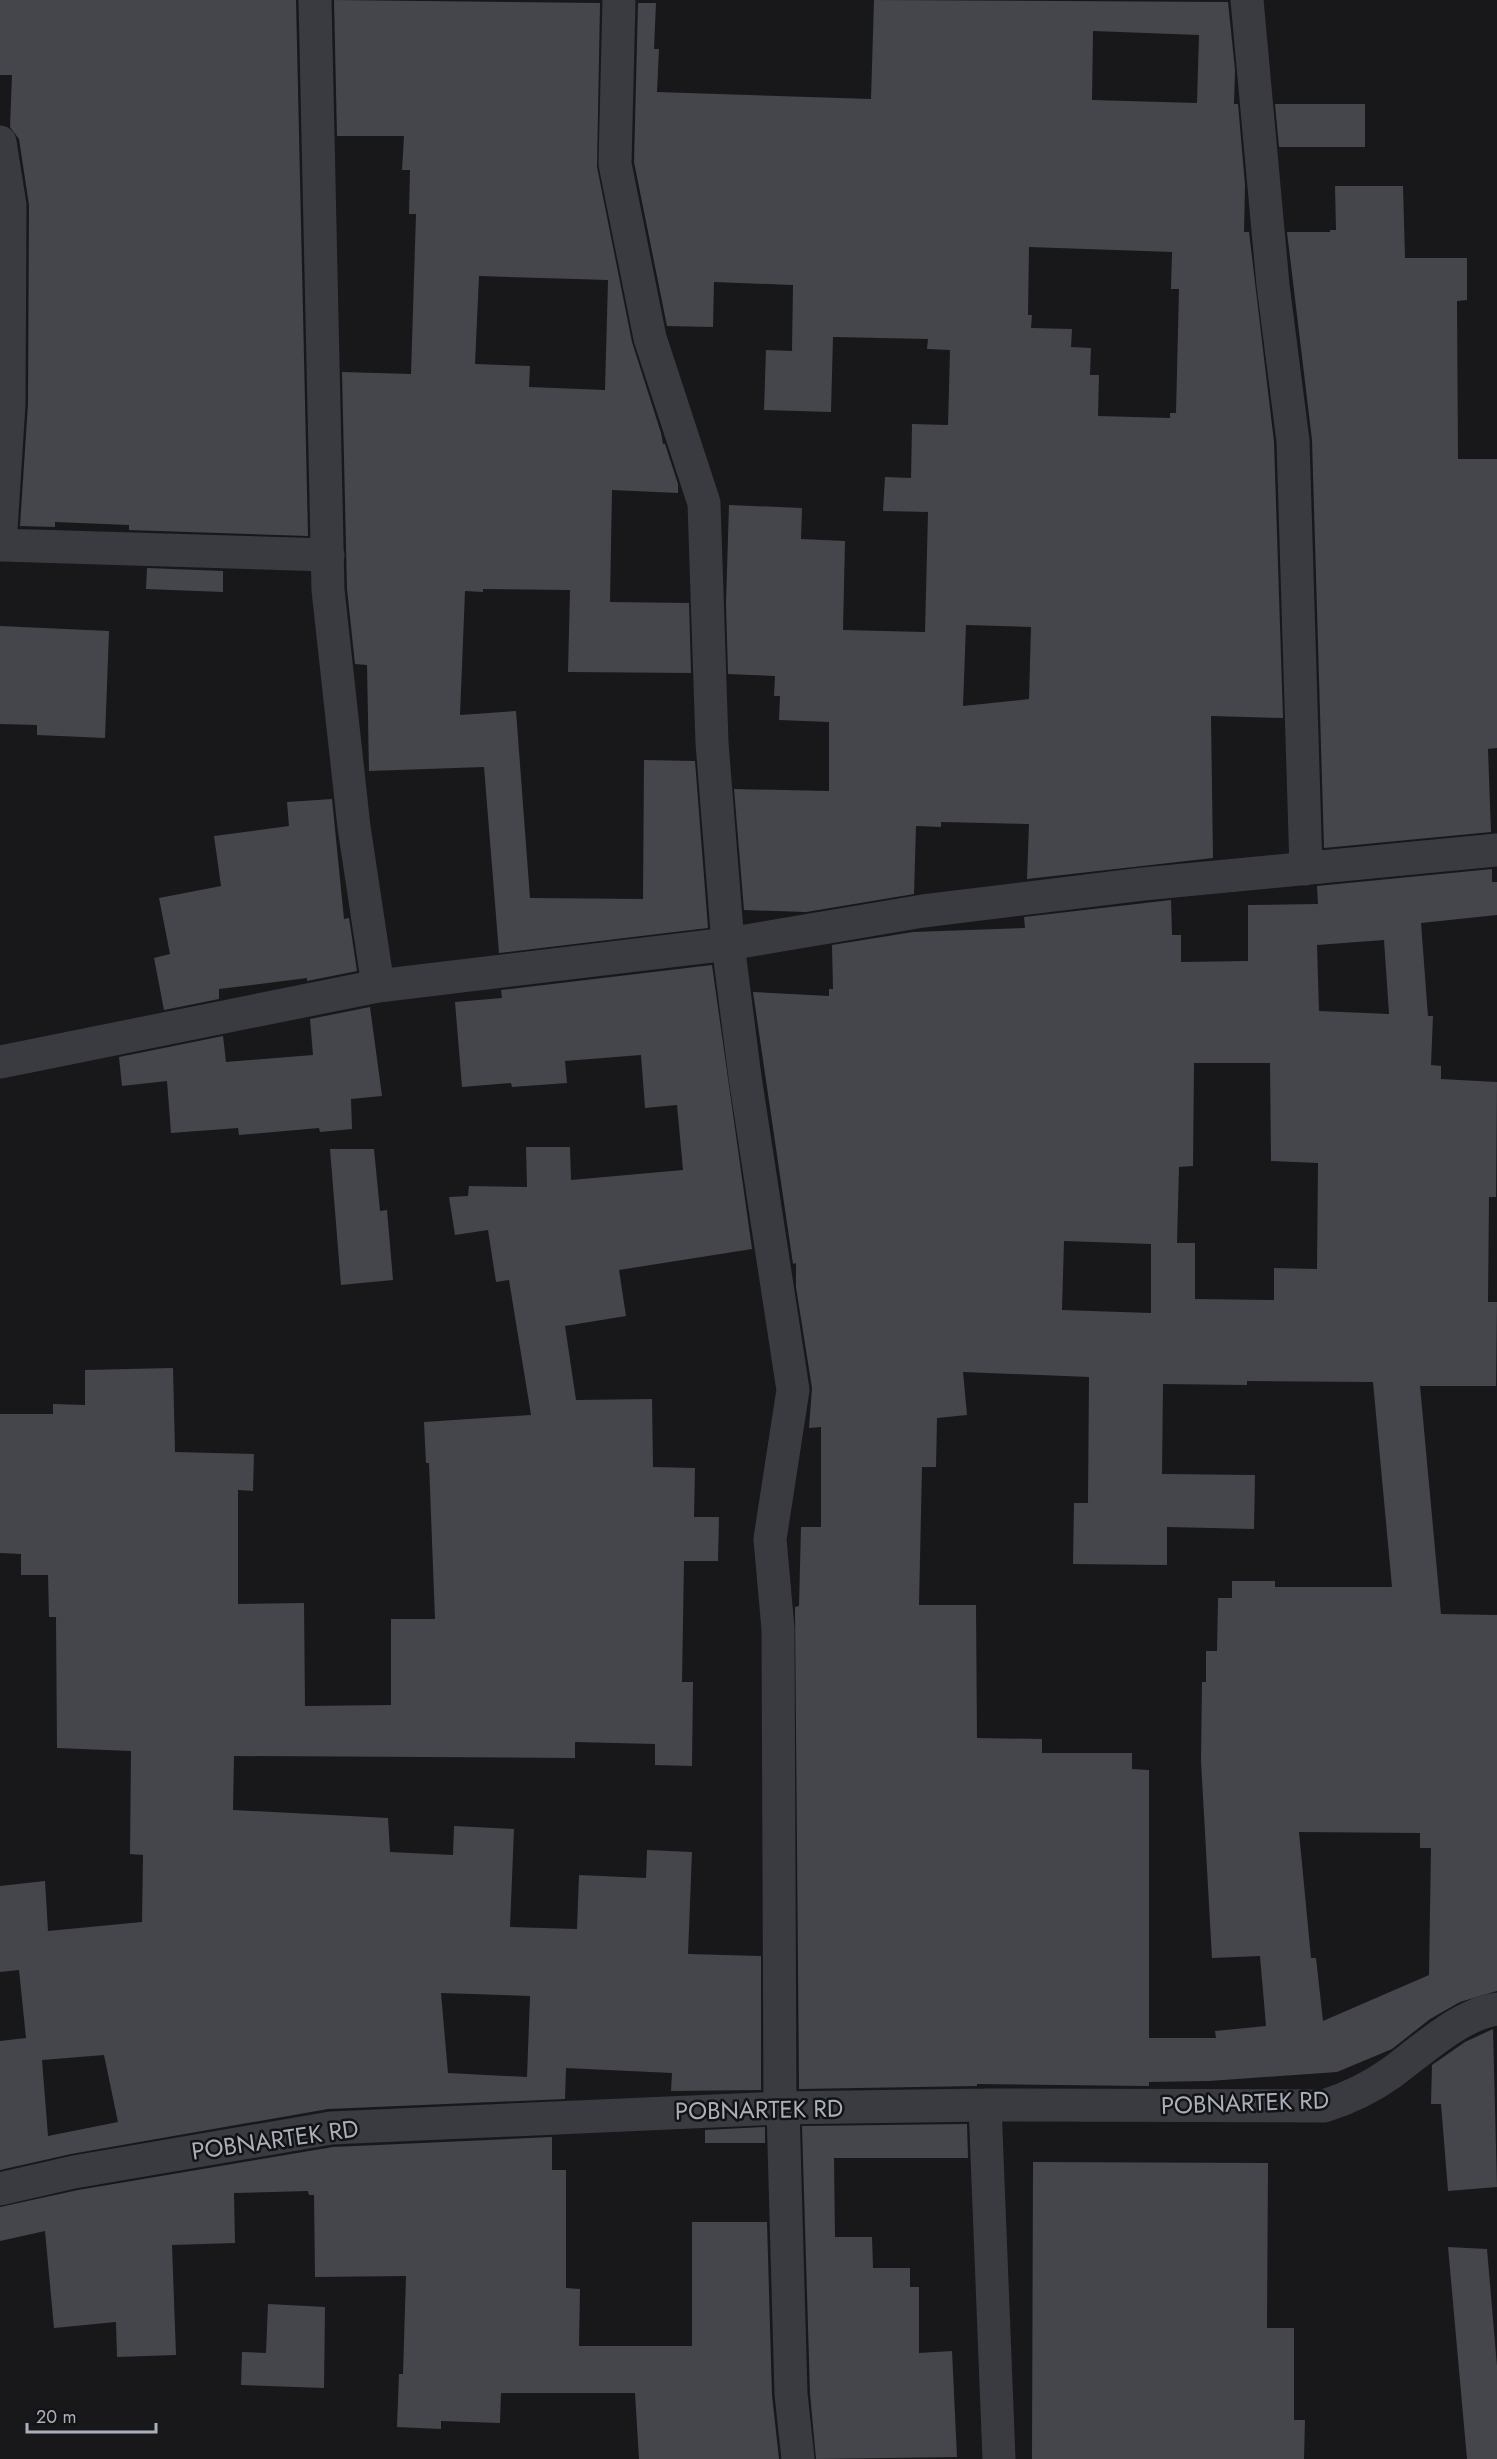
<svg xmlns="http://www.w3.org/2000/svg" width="1497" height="2459" viewBox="0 0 1497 2459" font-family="Jost,sans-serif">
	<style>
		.building { fill: #44464b; fill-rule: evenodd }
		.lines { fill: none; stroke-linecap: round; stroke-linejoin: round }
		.minor { stroke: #393b40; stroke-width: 33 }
		.labels { text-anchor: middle; stroke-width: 5; stroke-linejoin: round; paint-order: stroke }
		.street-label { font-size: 24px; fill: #aab0bb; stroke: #131316 }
	</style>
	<rect width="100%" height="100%" fill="#18181b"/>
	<path class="building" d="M0,0H296L308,536L129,530V525L55,522V527L20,526L28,404L29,205L19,139L10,127L12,75H0Z
		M334,0L600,3L597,167L632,342L661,433L663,444H665L678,484V493L612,490L610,602L689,603L691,673L568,672L570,590L483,589V592L465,591L460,715L516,711L530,898L643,899L644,760L695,761L708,928L499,953L484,767L369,771L367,665L355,664L347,589L342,372L411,374L416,214H409L410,170H402L404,136H337ZM479,276L608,280L605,390L529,387L530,366L475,364Z
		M874,0L1228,2L1235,70L1234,104H1238L1245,185L1244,232H1249L1274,442L1283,718L1211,716L1213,858L1027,879L1029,824L941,822V827L916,826L914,894L806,912L744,910L734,789L829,791V722L779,720L780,696H774L775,676L728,674L726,603L729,505L802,508L801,539L845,541L843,630L925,632L928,512L883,511L885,477L911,478L912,424L948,425L950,350L927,349L928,339L833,337L831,412L764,410L766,350L792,351L793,285L714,282L713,327L667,326L634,162L638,3H656L654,49H659L657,92L871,99ZM1093,31L1199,35L1197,103L1092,100ZM1029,247L1172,252L1171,289H1179L1176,413H1170V418L1098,416L1099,375H1090L1091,348L1071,347L1072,329L1031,328L1032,315H1028ZM966,625L1031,627L1029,699L963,706Z
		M1275,104H1365V147H1279Z
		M1335,186H1403L1405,258H1467V300L1457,301L1458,459H1497V748L1488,749L1491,832L1324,848L1312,440L1287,232H1330V230H1336Z
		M147,568L223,571V592L146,589Z
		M0,626L109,631L105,738L37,735V725L0,724Z
		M332,799L344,919L349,918L357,971L307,981V978L219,989V999L164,1010L154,958L170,954L159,898L221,886L214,836L289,826L287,802Z
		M1492,869V882H1497V915L1421,923L1428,1016H1433L1431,1065L1441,1066V1079L1497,1082L1496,1197H1489L1488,1302H1497L1496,1386H1420L1441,1614L1497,1615V1991L1460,2002L1430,2019L1392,2049L1337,2072L1209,2081L1149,2082V2086L977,2084V2086L799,2089L795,1607L799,1606L801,1527H821V1427L809,1428L812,1388L796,1287V1263L793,1264L753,992L829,996V989H833L832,945L913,932L1025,928L1024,917L1171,900L1172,935H1181V962L1248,961V905L1318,904L1317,886ZM1384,940L1389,1014L1319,1011L1317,945ZM1194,1063H1270L1271,1161L1318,1163L1317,1269L1274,1268V1300L1195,1299V1243H1177L1179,1167L1193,1166ZM1064,1241L1151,1244V1313L1062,1310ZM963,1372L1089,1377L1088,1503H1074L1073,1564L1167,1565V1527L1254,1529L1255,1475L1162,1474L1163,1384L1247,1385V1381L1373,1382L1392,1587H1275V1581H1232V1598H1218L1217,1651H1206V1682H1202L1201,1761L1212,1958L1260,1956L1266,2026L1215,2031L1216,2038H1149V1770L1132,1769V1753H1042V1739L977,1738L976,1605H919L922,1467H936L937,1418L967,1415ZM1299,1832L1420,1833V1848H1431L1429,1975L1323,2021L1316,1958H1311Z
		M712,965L752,1249L619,1270L626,1316L565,1326L576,1400L652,1399L653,1467L695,1468L694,1517H719L718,1561H684L682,1682H693L692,1766L655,1765V1744L575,1742V1758L234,1756L233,1810L388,1818L390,1852L453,1855L454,1826L514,1829L510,1927L577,1929L579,1875L646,1878L647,1850L692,1852L688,1954L761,1956V2090L671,2091L672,2073L566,2068L565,2099L328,2109L71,2154L0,2170V2041L26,2038L19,1970L0,1972V1886L45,1881L48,1931L142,1922L143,1855L130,1854L131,1751L57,1748L56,1617H49L48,1575H21V1554L0,1553V1414H53V1404L85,1405V1370L173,1368L175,1452L254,1454L253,1491L238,1490V1604L304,1603L305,1706L391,1705V1619H435L429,1463H426L424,1422L531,1415L509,1280L496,1282L488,1230L455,1235L449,1197L468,1196L469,1186L527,1187L526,1147H570L571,1180L683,1170L677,1105L645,1108L641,1055L565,1061L567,1083L512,1087L511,1083L462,1087L455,1002L502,998L501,990ZM441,1993L530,1996L527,2077L448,2073ZM104,2055L118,2122L48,2136L42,2060Z
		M370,1007L382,1096L351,1099L352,1129L320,1132L319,1128L239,1135L238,1128L171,1133L167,1081L122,1086L119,1057L223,1036L226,1062L313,1055L310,1019Z
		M330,1149H374L380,1211L387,1210L393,1280L341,1285Z
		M1493,2029L1497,2187L1448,2191L1441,2104H1431L1432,2065L1465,2042Z
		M967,2124L968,2158H834L835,2237H872L873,2268H910V2287H919V2353L952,2351L957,2457L816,2459L810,2393L802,2126Z
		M765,2127V2143H705V2130Z
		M552,2137V2170H566V2288L580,2289L579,2346H692V2222H767L772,2395L779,2459H639L635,2393H501L500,2423L441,2421V2429L397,2427L399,2374H403L406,2276L315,2277L314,2195H309L308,2191L234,2193L235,2243L172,2245L176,2355L117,2357L116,2322L54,2328L45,2231L0,2241V2207L78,2190L333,2147Z
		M1033,2162L1268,2163L1267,2328H1294V2420H1305L1304,2459H1032Z
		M1448,2247L1487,2249L1497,2366V2459H1467Z
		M268,2304L325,2307L324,2388L241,2385L242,2352L266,2353Z"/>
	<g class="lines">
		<path class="minor" d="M315,0L328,590L354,827L378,986
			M619,0L615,164L650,338L704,503L712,743L728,944L745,1077L793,1390L770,1539L778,1629L780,2108
			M1247,0L1273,285L1293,441L1306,869
			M0,142L10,205L9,404L0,545L328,555
			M0,1062L378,986L728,944L923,911L1143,884L1497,850
			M985,2105L999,2459
			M783,2109L791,2394L798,2459
			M0,2189L74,2172L331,2128L780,2108L985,2105L1324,2106C1349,2098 1370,2088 1391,2073C1421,2051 1460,2014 1497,2009"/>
	</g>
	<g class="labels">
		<g class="street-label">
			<text transform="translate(1245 2103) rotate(-2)" y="8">POBNARTEK RD</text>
			<text transform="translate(759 2110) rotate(-1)" y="8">POBNARTEK RD</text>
			<text transform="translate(275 2140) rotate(-8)" y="8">POBNARTEK RD</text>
		</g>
	</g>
	<path d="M27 2423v9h129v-9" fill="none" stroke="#aab0bb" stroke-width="3"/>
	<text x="36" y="2423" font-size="18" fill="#aab0bb" stroke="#131316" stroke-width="4.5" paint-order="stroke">20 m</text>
</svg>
